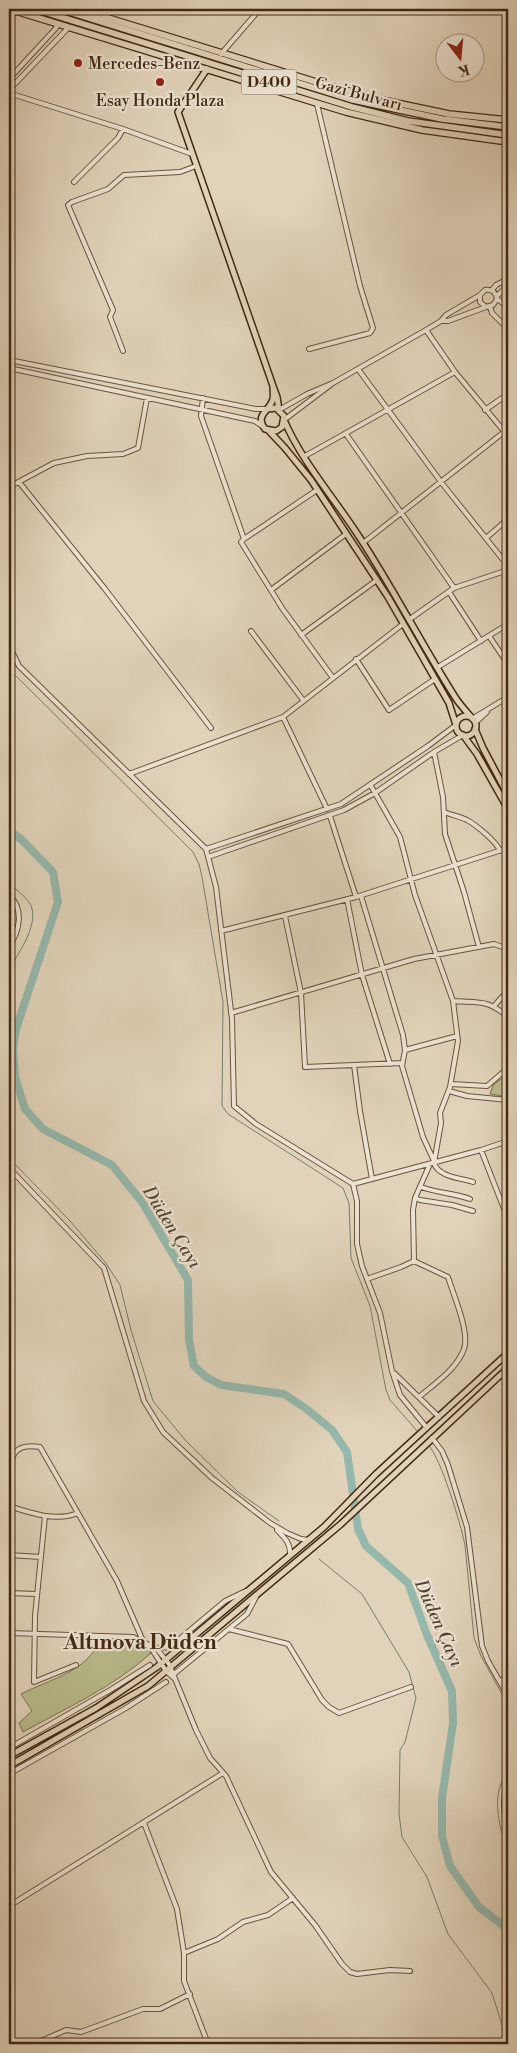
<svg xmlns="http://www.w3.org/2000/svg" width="517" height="2053" viewBox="0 0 517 2053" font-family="'Libre Bodoni',serif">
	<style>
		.green { fill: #b9bb8b; stroke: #7e724e }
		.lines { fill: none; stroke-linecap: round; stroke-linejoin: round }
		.stream { stroke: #747f6e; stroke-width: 1 }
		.river { stroke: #95b8ac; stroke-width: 8 }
		.minor-casing { stroke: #6a543b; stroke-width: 6 }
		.major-casing { stroke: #422911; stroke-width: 8 }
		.highway-casing { stroke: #422911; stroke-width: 8 }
		.minor { stroke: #ece2d2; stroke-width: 4 }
		.major { stroke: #e1d3ba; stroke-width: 5 }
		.highway { stroke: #e1d3ba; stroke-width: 5.5 }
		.poi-dot { fill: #8f2418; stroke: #ece2d2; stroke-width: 2 }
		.labels { text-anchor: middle; stroke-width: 4.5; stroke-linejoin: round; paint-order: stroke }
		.shield { fill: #ece2d2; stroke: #75604b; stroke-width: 1 }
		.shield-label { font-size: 15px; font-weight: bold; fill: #422911 }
		.poi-label { font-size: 16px; fill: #422911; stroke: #ece2d2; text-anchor: start }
		.street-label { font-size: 16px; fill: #422911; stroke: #ece2d2 }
		.water-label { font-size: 18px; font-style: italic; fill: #534630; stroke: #ece2d2 }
		.district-label { font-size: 21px; font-weight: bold; fill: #422911; stroke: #ece2d2 }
	</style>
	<rect width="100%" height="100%" fill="#e1d3ba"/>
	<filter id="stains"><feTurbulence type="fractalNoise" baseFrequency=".004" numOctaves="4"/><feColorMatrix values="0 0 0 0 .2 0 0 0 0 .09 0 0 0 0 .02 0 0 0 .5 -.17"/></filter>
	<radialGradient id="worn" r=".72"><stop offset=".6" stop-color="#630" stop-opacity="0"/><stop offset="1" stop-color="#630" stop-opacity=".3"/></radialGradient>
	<path class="green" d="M508,1074V1095L503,1096L490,1094L493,1085Z
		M132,1638L149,1649L151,1653C114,1687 66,1708 23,1732L19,1723L32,1711L21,1694C50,1679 87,1672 100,1640Z"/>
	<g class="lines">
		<path class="stream" d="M9,669L193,852L199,864L202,877L223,1002L222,1106L228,1114L343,1188L349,1203L351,1258L370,1306L386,1390L390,1400L419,1433
			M9,883C15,889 24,895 29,902C42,922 18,953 9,970
			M9,1158L71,1222L105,1262L120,1285L131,1330L153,1401L186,1441L238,1492L279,1521
			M428,1444C442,1461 460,1522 465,1545L474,1638L481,1656L508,1705
			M319,1559L362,1594L409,1672L416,1698L405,1742L400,1750L399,1814L402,1837L427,1877L448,1934L492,1993L508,2044
			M508,1764C507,1773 501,1781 499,1790C494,1812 503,1836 508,1857"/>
		<path class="river" d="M9,830L23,841L53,872L58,902L16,1029L13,1049L15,1077L25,1109L43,1129L112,1165L142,1202L188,1280L189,1340L194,1366L206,1377L221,1385L284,1394L308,1410L332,1430L347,1452L358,1529L366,1546L408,1583L427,1635L452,1691L453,1723L442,1798V1836L450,1866L479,1907L508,1929"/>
		<g class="minor-casing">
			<path id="minor" d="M221,54L260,9
				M9,79L56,28L58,24
				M9,90L69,27
				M9,95H15L123,129L192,154
				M74,182L118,138L123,129
				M492,290L496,285L508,279
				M497,296L508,285
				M497,299L493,305L486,307L480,302V295L485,290C492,289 496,292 497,299L503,303L508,311
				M490,307L492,313L508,329
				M441,321H448L486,307
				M426,330L455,372L508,436
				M309,349L370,333L373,328L360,286L317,104
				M9,350L12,360
				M123,351L110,317L113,310L68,205L72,202L108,189L124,175L180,172L196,166
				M9,360L256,409H268
				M9,368L255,421L262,426
				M358,369L441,482L508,566
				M333,383L426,330L441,321L446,315L480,295
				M203,398L201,416L244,539L241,542L282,608L333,678
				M279,410L307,394L333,383L284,420
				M485,410L508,394
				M346,434L454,588
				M305,456L455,372
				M19,482L105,589L211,728
				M9,487L54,463L87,456L123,454L138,448L147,398
				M486,538L508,519
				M244,539L317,490
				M363,543L504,432
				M271,590L346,534
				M449,592L481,641
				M410,619L454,588L508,570
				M251,631L303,700
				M301,635L377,580
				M489,636L508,664
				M9,645L19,666L206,849L216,887L232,1019L234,1106L256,1124L353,1184L357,1201V1244L362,1266L380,1313L392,1371L400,1395L427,1428
				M356,659L389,710L435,679
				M438,667L508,624
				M283,717L327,809
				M472,719L508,697
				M475,723L487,712
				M434,752L443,797L445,834L464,892L479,947
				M129,774L283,717L403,624
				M371,786L400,837L415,895L453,1001L458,1041L450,1087L440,1113L441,1123L434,1163C438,1177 461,1178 473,1182
				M444,812C452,815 460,817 467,820C476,825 497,842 500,851
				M330,816L356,897
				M206,849L341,804L428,746L456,725
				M208,857L344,810L375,793L434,752L463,735
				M9,895C25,909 19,932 9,947
				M361,896L403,1035L405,1050L402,1066L423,1137L434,1161
				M347,899L362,975L390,1064
				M285,916L301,993L305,1067L402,1063
				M221,931L356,897L508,848
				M453,1001C480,1003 487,999 508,1017
				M495,1005L508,990
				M231,1013L414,959L494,944L508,949
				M405,1050L457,1036
				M354,1065L360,1111L372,1179
				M451,1084L487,1086L508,1068
				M449,1091L467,1096L508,1100
				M481,1150L508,1219
				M9,1168L104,1268L144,1401L163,1432L212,1478L270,1523L287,1533L301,1539L309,1540
				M353,1184L481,1150L508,1141
				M421,1187C437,1193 454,1193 470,1199
				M415,1198L420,1200L452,1205L473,1211
				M414,1261L448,1277C453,1294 470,1332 464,1349C457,1369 434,1384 419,1397
				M367,1279L401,1267L414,1261L413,1210L415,1198L430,1164
				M394,1373L439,1417
				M432,1438L442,1451L448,1465L467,1527L482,1646L488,1661L508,1696
				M9,1479C11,1455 13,1443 40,1447L117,1581L143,1641
				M9,1506C30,1513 56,1522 78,1513
				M45,1516L35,1616L34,1682L76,1665
				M277,1530C285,1538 291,1544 290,1555
				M9,1555L41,1557
				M9,1593L36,1594
				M229,1629L288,1644L322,1700L329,1707L339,1713L411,1687
				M9,1633L133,1637L149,1645L153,1644L169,1664L196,1730L210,1758L226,1776L271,1872L315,1925L342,1964L350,1972L357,1974L390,1970L410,1971
				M149,1645L166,1671L175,1679
				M157,1648L170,1647L225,1601L246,1591
				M174,1674L247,1614L256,1597
				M501,1681L508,1674
				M9,1748L112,1689L150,1665
				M9,1774L126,1708L166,1682
				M508,1779C502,1798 503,1814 508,1832
				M144,1823L177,1909L184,1953V1981L208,2044
				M9,1906L223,1773
				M184,1953L218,1939L243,1922L268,1915L293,1898
				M34,2044L66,2030L81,2032L143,2009H160L190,1994"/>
		</g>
		<g class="major-casing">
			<path id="major" d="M207,69L178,112L273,386
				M268,409L276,408L284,416L282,427L276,431L265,429C254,415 270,411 273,399C274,395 273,390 273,386L277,397L279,410
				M284,420C302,462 335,499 360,538C394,590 422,645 455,697C460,705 466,711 472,718
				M269,431L285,448L311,480L388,597L449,703L456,725
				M456 726a10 10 0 1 1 20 0a10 10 0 1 1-20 0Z
				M475,729L483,748L508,795
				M463,735L477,754L508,809
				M9,1756L96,1708L157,1667L324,1527L376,1474L508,1353
				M9,1766L148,1686L341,1524L508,1368"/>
		</g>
		<g class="highway-casing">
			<path id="highway" d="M9,9L346,112L422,130L508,142
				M35,9L352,107L408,121L508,135
				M60,9L353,100L442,119L508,127
				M79,9L326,85L387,101L449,114L508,120"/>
		</g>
		<use href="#minor" class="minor"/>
		<use href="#major" class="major"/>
		<use href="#highway" class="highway"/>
	</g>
	<g class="poi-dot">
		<circle cx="78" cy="63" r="5"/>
		<circle cx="160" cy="82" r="5"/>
	</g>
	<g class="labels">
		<rect class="shield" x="241.5" y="69.5" width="55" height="25" rx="4"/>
		<g class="shield-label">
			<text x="269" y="87">D400</text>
		</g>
		<g class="poi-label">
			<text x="88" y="69">Mercedes-Benz</text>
			<text x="160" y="106" text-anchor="middle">Esay Honda Plaza</text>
		</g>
		<g class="street-label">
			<text transform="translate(359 93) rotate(15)" y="6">Gazi Bulvarı</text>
		</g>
		<g class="water-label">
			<text transform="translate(172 1227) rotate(58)" y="6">Düden Çayı</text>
			<text transform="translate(439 1623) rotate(66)" y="6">Düden Çayı</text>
		</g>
		<g class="district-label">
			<text x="140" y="1649">Altınova Düden</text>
		</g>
	</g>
	<rect width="517" height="2053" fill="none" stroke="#e1d3ba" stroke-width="30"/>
	<rect x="10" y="10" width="497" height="2033" fill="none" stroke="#422911" stroke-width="2.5"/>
	<rect x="15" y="15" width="487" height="2023" fill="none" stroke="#422911"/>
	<g transform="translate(460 58) rotate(164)"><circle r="24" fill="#ece2d2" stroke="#a89885"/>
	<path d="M0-4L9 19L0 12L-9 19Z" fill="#8f2418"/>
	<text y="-8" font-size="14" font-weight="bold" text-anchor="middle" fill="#422911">K</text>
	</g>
	<rect width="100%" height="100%" filter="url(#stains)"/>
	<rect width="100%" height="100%" fill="url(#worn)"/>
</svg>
